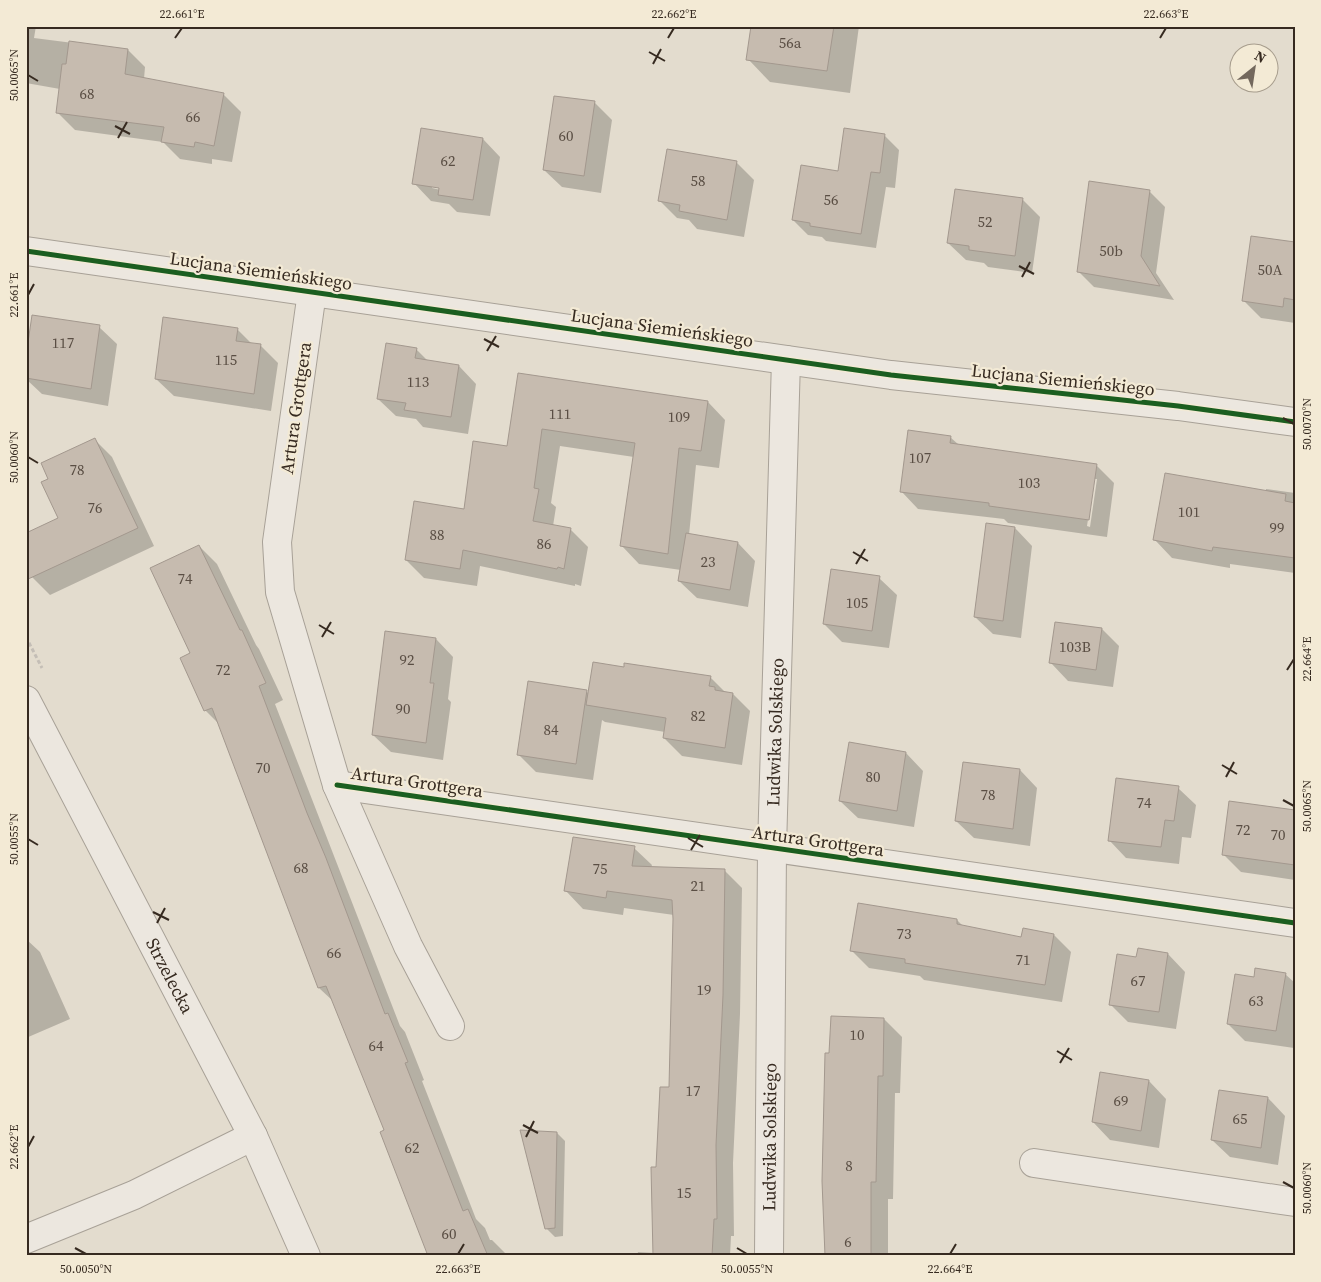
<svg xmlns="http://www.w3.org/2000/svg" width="1321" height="1282" viewBox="0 0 1321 1282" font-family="'Source Serif 4',serif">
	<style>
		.shadow { fill: #0003; fill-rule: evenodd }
		.building { fill: #c6bbaf; stroke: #a3988e }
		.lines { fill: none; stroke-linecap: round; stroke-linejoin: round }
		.minor-casing { stroke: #a8a197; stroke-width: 30 }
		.path { stroke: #c4beb6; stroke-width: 3; stroke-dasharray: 4 2.5; stroke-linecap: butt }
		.minor { stroke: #ece7df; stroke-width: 28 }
		.cycleway-casing { stroke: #f3ead5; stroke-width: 8 }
		.cycleway { stroke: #1b5e20; stroke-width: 5 }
		.ticks { fill: none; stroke: #362a20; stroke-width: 2 }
		.labels { text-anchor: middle; stroke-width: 4.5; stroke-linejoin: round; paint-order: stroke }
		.number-label { font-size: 15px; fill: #5a4e44 }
		.street-label { font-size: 18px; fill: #362a20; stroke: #f3ead5 }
		.neatline { fill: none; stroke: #362a20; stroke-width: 2 }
		.ticks-label { font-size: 12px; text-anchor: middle; fill: #362a20 }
	</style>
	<rect width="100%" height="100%" fill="#e3dcce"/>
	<path class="shadow" d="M26,26H36L34,38L128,50L145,67L144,79L224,95L241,112L232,162L212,159V164L180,159L163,142L75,130L57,112L60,89L26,83Z
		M753,26H859L850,93L770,82L748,59Z
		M594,102L612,120L601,193L562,187L544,170Z
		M422,130L483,139L500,157L490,216L457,212L449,204L431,201L414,183ZM432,186L446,188L445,191L432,188Z
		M884,135L899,150L895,188L886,187L876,248L826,241L822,237L808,235L793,220L840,172Z
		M736,162L754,180L744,237L697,229L689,220L677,218L660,201Z
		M1149,191L1165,207L1156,273L1174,300L1094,287L1078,271Z
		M1022,199L1040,217L1032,273L988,267L984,263L966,260L948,243Z
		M1295,243V323L1261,318L1243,300Z
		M99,327L117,344L108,406L42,394L26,379V364Z
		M237,329L252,344L260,345L278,363L271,411L174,396L156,379Z
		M416,349L428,361L459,366L476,384L468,434L423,427L416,419L396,416L378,399Z
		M519,374L708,402L725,420L719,468L696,465L689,535L738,543L755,561L748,607L697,598L679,581L681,570L639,564L622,546L634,457L560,446L551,503L556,507L553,526L570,529L588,547L581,586L575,584V586L480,566L477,586L424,578L406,560L465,510L508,447Z
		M950,437L959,445L1097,466L1114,483L1107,537L1008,523L1004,519L918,509L901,491ZM1094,479H1097L1090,527L1087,526Z
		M94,439L112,457L154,546L50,595L32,577L26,565L60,519L49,479Z
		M1266,489L1295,493V573L1230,564V568L1172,558L1155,540L1266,492Z
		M1015,528L1032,546L1021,638L993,634L975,617Z
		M199,546L217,564L256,645L259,649L283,700L275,704L400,1026L405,1032L424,1080L422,1081L476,1219L485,1228L490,1240H492L508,1256H430L386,1131L334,1002L319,988L220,725L205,710L192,654Z
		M879,578L897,595L889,648L842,642L824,624Z
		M1102,629L1119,646L1113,687L1068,681L1051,663Z
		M386,633L436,639L453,657L448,699L451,702L443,760L391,752L373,735Z
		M625,668L710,677L726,693L733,694L750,711L742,765L682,756L664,738L665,732L605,722L602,720L593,780L536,772L518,754L586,691L589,694Z
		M906,753L923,771L914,827L858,818L840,801Z
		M1020,770L1037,788L1030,846L974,838L956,821Z
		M1178,788L1196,805L1191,838L1182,837L1179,864L1126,858L1109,840Z
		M1295,812V880L1241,872L1223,854Z
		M634,848L652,865L651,868L724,870L742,888L740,1014L733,1163L734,1236H731L730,1256H637L638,1252L654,1253L658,1168L670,1088L674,915L624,908L623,915L583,909L566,891Z
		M957,920L964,927L1022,938L1054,935L1071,952L1062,1002L924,980L920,976L869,968L852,951Z
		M26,939L40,952L70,1019L26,1038Z
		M1168,954L1185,972L1176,1029L1128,1022L1110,1004L1137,959Z
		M1285,974L1295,983L1294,1048L1245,1041L1228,1024L1255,979Z
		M884,1019L902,1037L900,1093H895L893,1199H888V1256H826L831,1054Z
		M1149,1081L1166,1099L1159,1148L1110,1140L1093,1122Z
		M1268,1098L1285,1116L1278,1165L1230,1157L1212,1140Z
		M557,1133L565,1141L563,1236L555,1237L546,1228Z"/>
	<path class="building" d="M751,26H834L827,71L746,60Z
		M69,41L128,49L125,74L224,93L214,146L195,142L194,147L161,142L164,127L56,113L62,64H66Z
		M554,96L595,101L584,176L543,170Z
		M421,128L483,138L473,200L438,195L439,188L412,184Z
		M844,128L885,134L880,173L871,172L861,234L810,226V223L792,220L801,165L838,171Z
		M667,149L737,161L727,220L679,211L680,205L658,201Z
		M1089,181L1150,190L1141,256L1160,286L1077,272Z
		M955,189L1023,198L1015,256L969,250V246L947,243Z
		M1251,236L1295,242V300L1284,298L1283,307L1242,301Z
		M32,315L100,325L91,389L26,378V356Z
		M163,317L238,328L236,341L261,344L254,394L155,379Z
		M386,343L417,348L415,358L459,365L451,417L404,410L406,403L377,399Z
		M518,373L708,401L701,451L679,448L668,554L620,546L635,443L542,429L534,488L539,489L533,521L571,528L564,569L558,567L557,569L463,550L460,569L405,560L414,501L464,509L473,441L507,446Z
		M908,430L951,436L950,443L1097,464L1089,520L989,506V503L900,492Z
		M95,438L138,528L26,580V533L58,518L41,482L48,479L41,463Z
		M1165,473L1286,494L1285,501L1295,503V558L1213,547L1212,551L1153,540Z
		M986,523L1015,527L1003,621L974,617Z
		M686,533L738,542L730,590L678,581Z
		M199,545L240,630H242L266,683L259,686L307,813L326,858L385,1014L388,1013L408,1062L405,1063L463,1211L468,1209L488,1256H428L380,1132L384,1130L326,986L318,988L212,708L204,711L180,658L190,653L150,568Z
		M831,569L880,576L872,631L823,624Z
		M1055,622L1102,628L1096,670L1049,663Z
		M385,631L436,638L430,683H434L426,743L372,735Z
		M593,662L624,667V663L711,676L709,686L715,687V690L733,693L725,748L663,738L666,718L586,705Z
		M528,681L587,690L576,764L517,755Z
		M849,742L906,752L897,811L839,801Z
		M963,762L1020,769L1013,829L955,821Z
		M1116,778L1179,786L1174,821L1165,820L1161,847L1108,841Z
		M1229,801L1295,810V865L1222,855Z
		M573,837L635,846L632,866L725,869L723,995L716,1145L717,1219H714L712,1256H653L651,1167H656L660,1087H669L673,919L672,900L607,891L606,898L564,891Z
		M858,903L957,919V924L1021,937L1023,928L1054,934L1045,985L905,963V959L850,951Z
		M1138,948L1168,953L1159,1012L1109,1005L1117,954L1136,957Z
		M1255,968L1286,973L1276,1031L1227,1024L1235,974L1254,977Z
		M831,1016L884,1018L883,1076H878L876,1182H871V1256H825L822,1181L825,1053H829Z
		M1100,1072L1149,1080L1141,1131L1092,1122Z
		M1219,1090L1268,1097L1261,1148L1211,1140Z
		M520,1130L557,1132L555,1228L545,1229Z"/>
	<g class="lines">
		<g class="minor-casing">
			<g id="minor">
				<path d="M26,251L891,375L1178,406L1295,422"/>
				<path d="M312,292L277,542L280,592L337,785L408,946L450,1026"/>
				<path id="s1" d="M26,700L253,1136L306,1256"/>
				<path d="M337,785L1295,923"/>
				<path d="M1034,1163L1295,1202"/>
				<path d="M26,1239L134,1195L253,1136"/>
				<path id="s2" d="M769,1256L772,848L786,360"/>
			</g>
		</g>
		<path class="path" d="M26,637L42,668"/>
		<use href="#minor" class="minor"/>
		<g class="cycleway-casing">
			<path id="cycleway" d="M26,251L891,375L1178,406L1295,422
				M337,785L1295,923"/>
		</g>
		<use href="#cycleway" class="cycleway"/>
	</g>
	<path class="ticks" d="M175,38L182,28M668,38L674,28M1160,38L1166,28M649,52L665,61M653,64L661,49M28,75L38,81M115,126L130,134M118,138L127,122M1019,266L1034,274M1022,277L1030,262M28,295L34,284M484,339L499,347M487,351L496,336M1283,418L1294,424M28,457L38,463M853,552L868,561M856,564L865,549M319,625L334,634M322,637L331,622M1287,670L1294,659M1222,765L1237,774M1226,777L1234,762M1283,800L1294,806M688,838L703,847M28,839L38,845M691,850L700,835M153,912L169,920M157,923L165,908M1057,1051L1072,1060M1060,1063L1069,1048M523,1125L538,1133M526,1137L534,1121M28,1147L34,1136M1283,1182L1294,1188M75,1248L86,1254M737,1248L747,1254M458,1254L464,1244M950,1254L956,1244"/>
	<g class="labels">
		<g class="number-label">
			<text x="790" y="48">56a</text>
			<text x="87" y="99">68</text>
			<text x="193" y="122">66</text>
			<text x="566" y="141">60</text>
			<text x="448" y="166">62</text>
			<text x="698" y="186">58</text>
			<text x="831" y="205">56</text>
			<text x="985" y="227">52</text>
			<text x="1111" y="256">50b</text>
			<text x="1270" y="275">50A</text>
			<text x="63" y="348">117</text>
			<text x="226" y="365">115</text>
			<text x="418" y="387">113</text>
			<text x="560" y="419">111</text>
			<text x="679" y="422">109</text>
			<text x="920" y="463">107</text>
			<text x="77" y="475">78</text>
			<text x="1029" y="488">103</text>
			<text x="95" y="513">76</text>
			<text x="1189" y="517">101</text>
			<text x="1277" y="533">99</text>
			<text x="437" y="540">88</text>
			<text x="544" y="549">86</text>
			<text x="708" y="567">23</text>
			<text x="185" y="584">74</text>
			<text x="857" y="608">105</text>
			<text x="1075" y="652">103B</text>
			<text x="407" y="665">92</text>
			<text x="223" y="675">72</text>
			<text x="403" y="714">90</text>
			<text x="698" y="721">82</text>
			<text x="551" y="735">84</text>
			<text x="263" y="773">70</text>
			<text x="873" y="782">80</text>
			<text x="988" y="800">78</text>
			<text x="1144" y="808">74</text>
			<text x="1243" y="835">72</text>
			<text x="1278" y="840">70</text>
			<text x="301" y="873">68</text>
			<text x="600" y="874">75</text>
			<text x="698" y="891">21</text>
			<text x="904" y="939">73</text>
			<text x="334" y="958">66</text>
			<text x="1023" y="965">71</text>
			<text x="1138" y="986">67</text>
			<text x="704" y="995">19</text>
			<text x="1256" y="1006">63</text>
			<text x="857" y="1040">10</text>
			<text x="376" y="1051">64</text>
			<text x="693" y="1096">17</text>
			<text x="1121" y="1106">69</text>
			<text x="1240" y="1124">65</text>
			<text x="412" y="1153">62</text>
			<text x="849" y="1171">8</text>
			<text x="684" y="1198">15</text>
			<text x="449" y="1239">60</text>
			<text x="848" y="1247">6</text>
		</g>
		<g class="street-label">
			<text transform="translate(261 271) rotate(8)" y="6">Lucjana Siemieńskiego</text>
			<text transform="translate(662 328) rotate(8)" y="6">Lucjana Siemieńskiego</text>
			<text transform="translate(1063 380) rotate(6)" y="6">Lucjana Siemieńskiego</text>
			<text transform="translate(296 408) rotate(-82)" y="6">Artura Grottgera</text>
			<text dy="6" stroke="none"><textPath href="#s2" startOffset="524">Ludwika Solskiego</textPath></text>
			<text transform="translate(417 782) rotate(8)" y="6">Artura Grottgera</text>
			<text transform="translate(818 841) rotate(8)" y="6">Artura Grottgera</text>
			<text dy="6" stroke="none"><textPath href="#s1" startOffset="311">Strzelecka</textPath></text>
			<text dy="6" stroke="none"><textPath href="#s2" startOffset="119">Ludwika Solskiego</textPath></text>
		</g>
	</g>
	<rect width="1321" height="1282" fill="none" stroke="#f3ead5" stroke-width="55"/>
	<g transform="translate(1254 68) rotate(30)"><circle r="24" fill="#f3ead5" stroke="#a79d8d"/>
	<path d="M0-4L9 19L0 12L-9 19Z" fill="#73685d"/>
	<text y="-8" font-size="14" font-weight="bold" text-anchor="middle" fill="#362a20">N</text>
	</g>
	<rect x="28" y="28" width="1266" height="1226" class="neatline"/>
	<g class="ticks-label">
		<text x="182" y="18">22.661°E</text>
		<text x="674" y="18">22.662°E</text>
		<text x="1166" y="18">22.663°E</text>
		<text transform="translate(14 75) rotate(-90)" y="4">50.0065°N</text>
		<text transform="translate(14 295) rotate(-90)" y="4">22.661°E</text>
		<text transform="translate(1307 424) rotate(-90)" y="4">50.0070°N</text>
		<text transform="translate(14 457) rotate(-90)" y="4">50.0060°N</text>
		<text transform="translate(1307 659) rotate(-90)" y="4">22.664°E</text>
		<text transform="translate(1307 806) rotate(-90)" y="4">50.0065°N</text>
		<text transform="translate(14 839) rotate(-90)" y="4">50.0055°N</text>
		<text transform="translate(14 1147) rotate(-90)" y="4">22.662°E</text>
		<text transform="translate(1307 1188) rotate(-90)" y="4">50.0060°N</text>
		<text x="86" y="1273">50.0050°N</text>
		<text x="458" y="1273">22.663°E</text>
		<text x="747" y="1273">50.0055°N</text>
		<text x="950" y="1273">22.664°E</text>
	</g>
</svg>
